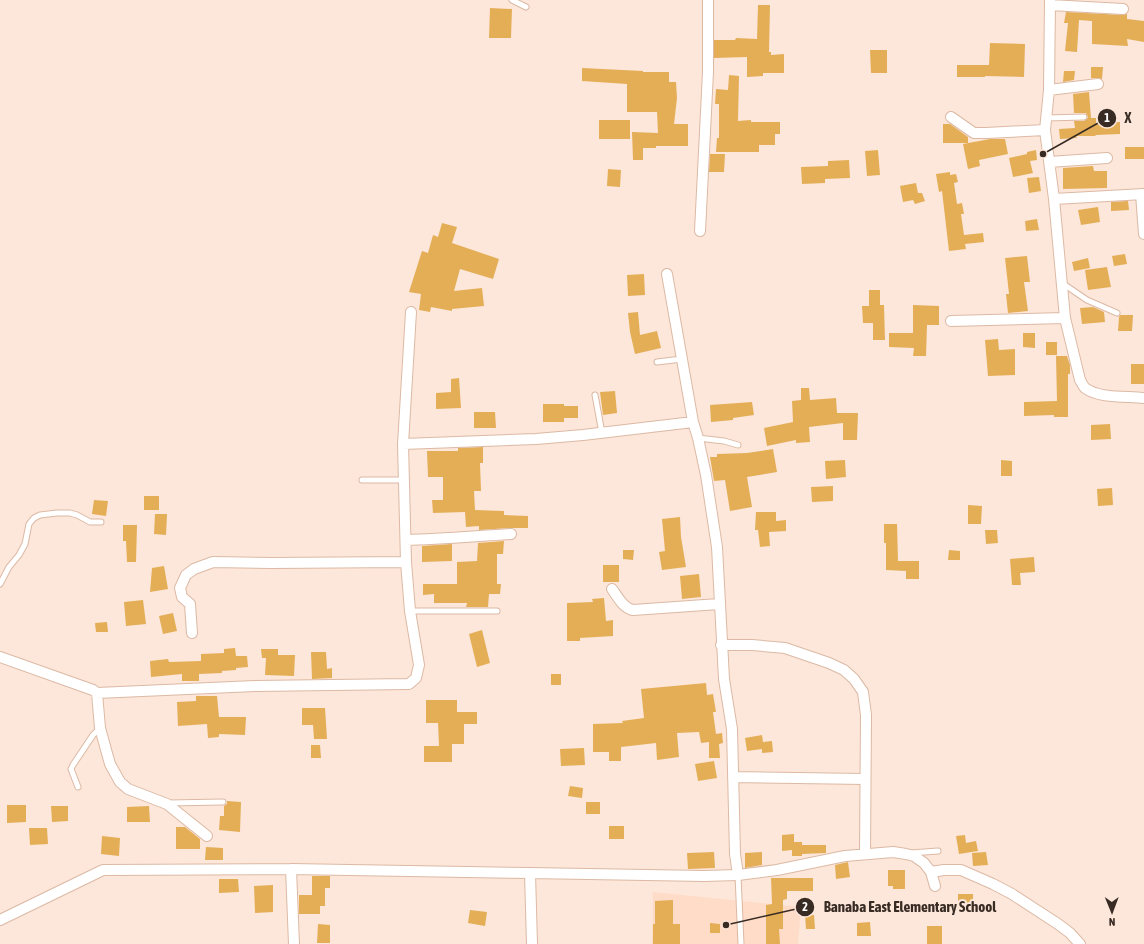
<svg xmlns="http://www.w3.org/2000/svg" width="1144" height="944" viewBox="0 0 1144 944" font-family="'Asap Condensed',sans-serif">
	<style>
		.built { fill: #ffdcc8 }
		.building { fill: #e4ae57 }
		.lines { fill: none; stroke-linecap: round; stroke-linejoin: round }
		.lane-casing { stroke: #dcb9a4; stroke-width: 7 }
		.street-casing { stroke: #dcb9a4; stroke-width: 12 }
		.lane { stroke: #fff; stroke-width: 5 }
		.street { stroke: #fff; stroke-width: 10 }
		.leader { fill: none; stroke: #382b23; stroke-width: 1.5 }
		.callout-dot { fill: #382b23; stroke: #fde7da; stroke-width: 1.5 }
		.mark-label { font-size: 12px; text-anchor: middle; font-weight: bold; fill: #fff }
		.callout-label { font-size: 15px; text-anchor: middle; font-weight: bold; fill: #382b23; stroke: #fde7da; stroke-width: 4; stroke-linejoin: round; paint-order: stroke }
	</style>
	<rect width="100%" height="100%" fill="#fde7da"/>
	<path class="built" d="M653,892L801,907L798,944H652Z"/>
	<path class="building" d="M758,5H770L769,52H771V55L784,54V73H763V76L747,77V57L714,58V40H735L736,38L757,39Z
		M490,8L512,9L511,38H489Z
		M1066,12L1123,15L1127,14V19L1144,21V42L1127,39L1128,46L1092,44V21L1079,20L1077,52L1065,51L1068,23H1064Z
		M990,43L1025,44L1024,77L985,76V77H957V65H989Z
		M870,50H887V73H871Z
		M1091,67H1103L1102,79L1098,78H1091Z
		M582,68L643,71V72H669V82H676L677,98L674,124H688V146H656V148H643V160H633L632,132L658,133L657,112H627V84L582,81Z
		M1064,71H1075L1074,80L1063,82Z
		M729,75L739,76L738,121L751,120V122H780V134H775V145H759V152H716L717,138H719V104H715L716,89L728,90Z
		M1089,92L1091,118H1096V123L1120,122V134L1096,135L1095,136H1076L1077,138L1060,139L1059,129L1075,128L1074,121H1084L1087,119L1088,117L1086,113H1074L1073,94Z
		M599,120H630V139H599Z
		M943,124H950L968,137V143H943Z
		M990,139H1005L1008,154L979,160L980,166L968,169L963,144Z
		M1125,147H1144V159H1125Z
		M878,150L880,175L867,176L865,151Z
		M1036,150L1037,160L1030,161L1033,173L1013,177L1009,158L1027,154V152Z
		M710,154H725L724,172H709Z
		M849,160L850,178L825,179V183L802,184L801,167L828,166V161Z
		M1093,166L1094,171H1107V188L1063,189V168Z
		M608,169L621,170L620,187L607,186Z
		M950,172V175L956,174L958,182L954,183L957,204L962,203L964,214H961L964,235L983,233L984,242L965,244L966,249L949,251L942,191L939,192L936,174Z
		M1039,177L1041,191L1029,193L1027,178Z
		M916,183L918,193H922L925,201L915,204L913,200L903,202L900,186Z
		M1128,201L1129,210L1111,211V202Z
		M1098,207L1100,222L1081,225L1078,210Z
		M1037,219L1039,230L1026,231L1025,221Z
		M442,223L457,227L452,243L499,259L493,279L460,269L454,291L482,288L484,306L452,309V311L431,307L430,312L419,310L421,294L409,292L422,251L428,253L433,235L438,237Z
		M1125,254L1127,264L1114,266L1112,256Z
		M1027,256L1030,282H1024L1028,311L1008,313L1006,294H1009L1005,258Z
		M1088,258L1090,268L1074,271L1072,262Z
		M1107,267L1111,287L1088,290L1085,270Z
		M644,274L645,295L628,296L627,275Z
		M869,290H880V305H884L885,340H873V323H863L862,306H869Z
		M913,305L939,306V325H927L926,356H913L914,348L889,347V333H913Z
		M1093,307L1104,312L1105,322L1082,324L1080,308Z
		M638,312L640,335L657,331L661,348L635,354L630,332L628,313Z
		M1120,315H1133L1132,331H1118L1119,317Z
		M1023,333H1035V348L1023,347Z
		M998,339L999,350L1015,349V375L988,376L985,340Z
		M1046,342H1057V355H1046Z
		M1056,356H1067L1070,365V374H1068V417H1054V415L1024,416V402L1057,401Z
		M1131,364H1144V384H1131Z
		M459,378L461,408L436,409V393L451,392V379Z
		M801,388H809L810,400L836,398L837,413H858L857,440H843V423L809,427L810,442L796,443V440L767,446L764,428L793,422L792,401L801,400Z
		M615,391L617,413L603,415L600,392Z
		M752,402L754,415L733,418V420L711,422L710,405Z
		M543,404H564V406H578V418H564V422H543Z
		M474,412H495L496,428H474Z
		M1110,424L1111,439L1091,440V425Z
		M483,447V463H480L481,491H474L475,510L504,511V515L528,516V528H511L479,530V526L466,527L465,512L433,513L432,500H443V477H428L427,451H458V448Z
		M773,449L777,472L747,477L752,507L730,511L725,480L714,481L710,457H717V454L747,453Z
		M845,460L846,477L826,479L825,461Z
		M1001,460L1012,461V476H1001Z
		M833,486V501L812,502L811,487Z
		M1112,488L1113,505L1098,506L1097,489Z
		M144,496H159V510H144Z
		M94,500L108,501L106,516L92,514Z
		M968,505L982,506L981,524H968Z
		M756,512H776V521L786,520V531L769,532L770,546L760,547L758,530H755Z
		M155,514H167L166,535L154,534Z
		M680,517L681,537L686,567L662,570L659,552L665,551L662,519Z
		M884,524H897L898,561H919V579H906V571L886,570V543H884Z
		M123,525H137L136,562H127L126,541H123Z
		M985,530H997L998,543L986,544Z
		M504,541L503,554H497V584H501L500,594H489L488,607H466L467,603H434V594L423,595V584H457V562L477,561L478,543Z
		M452,544V561L422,562V546Z
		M623,550H634L633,560L623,559Z
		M949,550L960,551V560H948Z
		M1034,557L1035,572L1020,573L1021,585H1012L1010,559Z
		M603,565H619V582H603Z
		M164,566L168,589L150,592L152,568Z
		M699,574L701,597L682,599L680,576Z
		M604,598L606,621L613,620V636L580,638V641H567V603L593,602L592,599Z
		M143,600L146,624L126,626L124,602Z
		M173,613L177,631L163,634L159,616Z
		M107,622L108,632H96L95,623Z
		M482,630L490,663L477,667L469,634Z
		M235,648L236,656H247L248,667L236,668V670L222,671V673L199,674V681H182V674L151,677L150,661L168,659L169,662L201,661V654L224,653V649Z
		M261,649H278V655H295L294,676L265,675L266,658H262Z
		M311,652H326L327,669L332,668V678L312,679Z
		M551,674H561V685H551Z
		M706,683L707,695L713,694L716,712H713L716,734L722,733L723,743L719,744L720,758H709V742L701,743L699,732L677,733L679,757L657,760L656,743L621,747V761H609V752H593V724L623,723L622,721L644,718L641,689Z
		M196,696H217L219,717H246L245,735L219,734V737L208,738L207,724L178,726L177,702L196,701Z
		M426,700H457V712H477V724H464V744H452V762H424V746H439L438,723H426Z
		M302,708H325L327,739H314L313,725H302Z
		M762,735L763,742L772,741L773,752L762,753V749L747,751L745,738Z
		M311,745H320L321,758H311Z
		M584,748L585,765L561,766L560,749Z
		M714,761L717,778L698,781L695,764Z
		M570,786L583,788L582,798L568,796Z
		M227,801L241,802L240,832L219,830L220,816H224V806L227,804Z
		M586,802H600V814H586Z
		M7,805H26V822L7,823Z
		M51,806H68V821L52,822Z
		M149,806L150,822H127V807Z
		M609,826H624V839H609Z
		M176,827H185L200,839V849H176Z
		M29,828H47L48,844L30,845Z
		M794,834V842H802V845H826V853L802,854V856H792V850L782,851V835Z
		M965,835L966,843L976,841L978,851L959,854L956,836Z
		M102,836L120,838L119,856L101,854Z
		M206,847L223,848V860H205Z
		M714,852L715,868L688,869L687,853Z
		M762,852V865L745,868V853Z
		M986,852L988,865L973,866L972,853Z
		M848,862L850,877L836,879L835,865Z
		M888,870H905V889H893V886H888Z
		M312,876H330V888H325V906H320V914H299V895H312Z
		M771,878H813V891H787V899L783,900V929H779L780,944H766V905L772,904Z
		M219,879H238L239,892L219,893Z
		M273,885V912L255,913L254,886Z
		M958,894H973V910H958Z
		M673,900V924H680V944H653V924H655V901Z
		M470,910L487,912L485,926L468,923Z
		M805,915H814L815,929H806Z
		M870,922L871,936H857V923Z
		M710,923L720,924V933H710Z
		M318,924L330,925V943H317Z
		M927,926H942V944H927Z"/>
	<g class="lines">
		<g class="lane-casing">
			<path id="lane" d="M512,0L526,7
				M1046,118L1084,117
				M1062,283L1087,300L1117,313
				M657,362L682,359
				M595,395L602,433
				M698,438L724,441L738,445
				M362,480H404
				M0,584L9,567L19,555L25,544L29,524L34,518L40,515L57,513H70L77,515L90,522H101
				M410,611H497
				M78,787L71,769L73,765L93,735L100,728
				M168,803L223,802
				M911,853L938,851
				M738,875L741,944"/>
		</g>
		<g class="street-casing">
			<path id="street" d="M1050,0L1049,90L1045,130L1054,199L1065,318L1080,380C1082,383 1083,386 1085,388C1100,399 1127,396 1144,398
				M1050,5L1123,9
				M1049,90L1098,84
				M951,117L974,133H986L1045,130
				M1049,162L1107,158
				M1141,194L1144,234
				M1054,199L1144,194
				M700,231L708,72V0
				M667,274L693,422L698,438L706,475L717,547L724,679L732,729L735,854L738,875
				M951,321L1065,318
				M403,444L411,312
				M406,540C441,539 476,536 511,534
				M612,589C618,597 623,608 633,610L719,604
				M192,633L190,604L182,597L180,588L186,575L194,569L213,562L271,563L406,562
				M721,645H752L785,648L829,663L844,670L854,679L863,692L866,715L865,854
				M0,657L93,690L97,693L255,686L409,684L416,678L419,665L410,611L406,562L403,444L536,439L583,435L693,422
				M97,693L100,728L110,764L120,782L128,789L167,804L207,836
				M733,777L865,779
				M931,872L944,870H961L993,884L1012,894L1058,924L1070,933L1080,944
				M530,873L704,876L738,875L777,870L845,856L893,852L906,854L914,856L924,863L931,872L935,886
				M0,920L103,870L291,869
				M294,944L291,869L530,873L532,944"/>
		</g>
		<use href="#lane" class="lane"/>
		<use href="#street" class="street"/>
	</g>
	<path class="leader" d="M1043 154L1107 118M726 925L805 907"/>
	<g class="callout-dot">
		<circle cx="1043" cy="154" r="4"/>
		<circle cx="726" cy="925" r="4"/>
		<circle cx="1107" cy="118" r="10"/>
		<circle cx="805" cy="907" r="10"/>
	</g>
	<g class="mark-label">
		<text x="1107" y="122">1</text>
		<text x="805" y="911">2</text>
	</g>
	<g class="callout-label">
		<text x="1128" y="123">X</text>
		<text x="910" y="912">Banaba East Elementary School</text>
	</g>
	<g transform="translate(1112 912) rotate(179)" stroke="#fde7da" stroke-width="3" paint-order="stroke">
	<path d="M0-3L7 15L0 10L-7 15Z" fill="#382b23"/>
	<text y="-6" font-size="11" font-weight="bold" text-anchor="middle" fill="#382b23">N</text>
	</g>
</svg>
